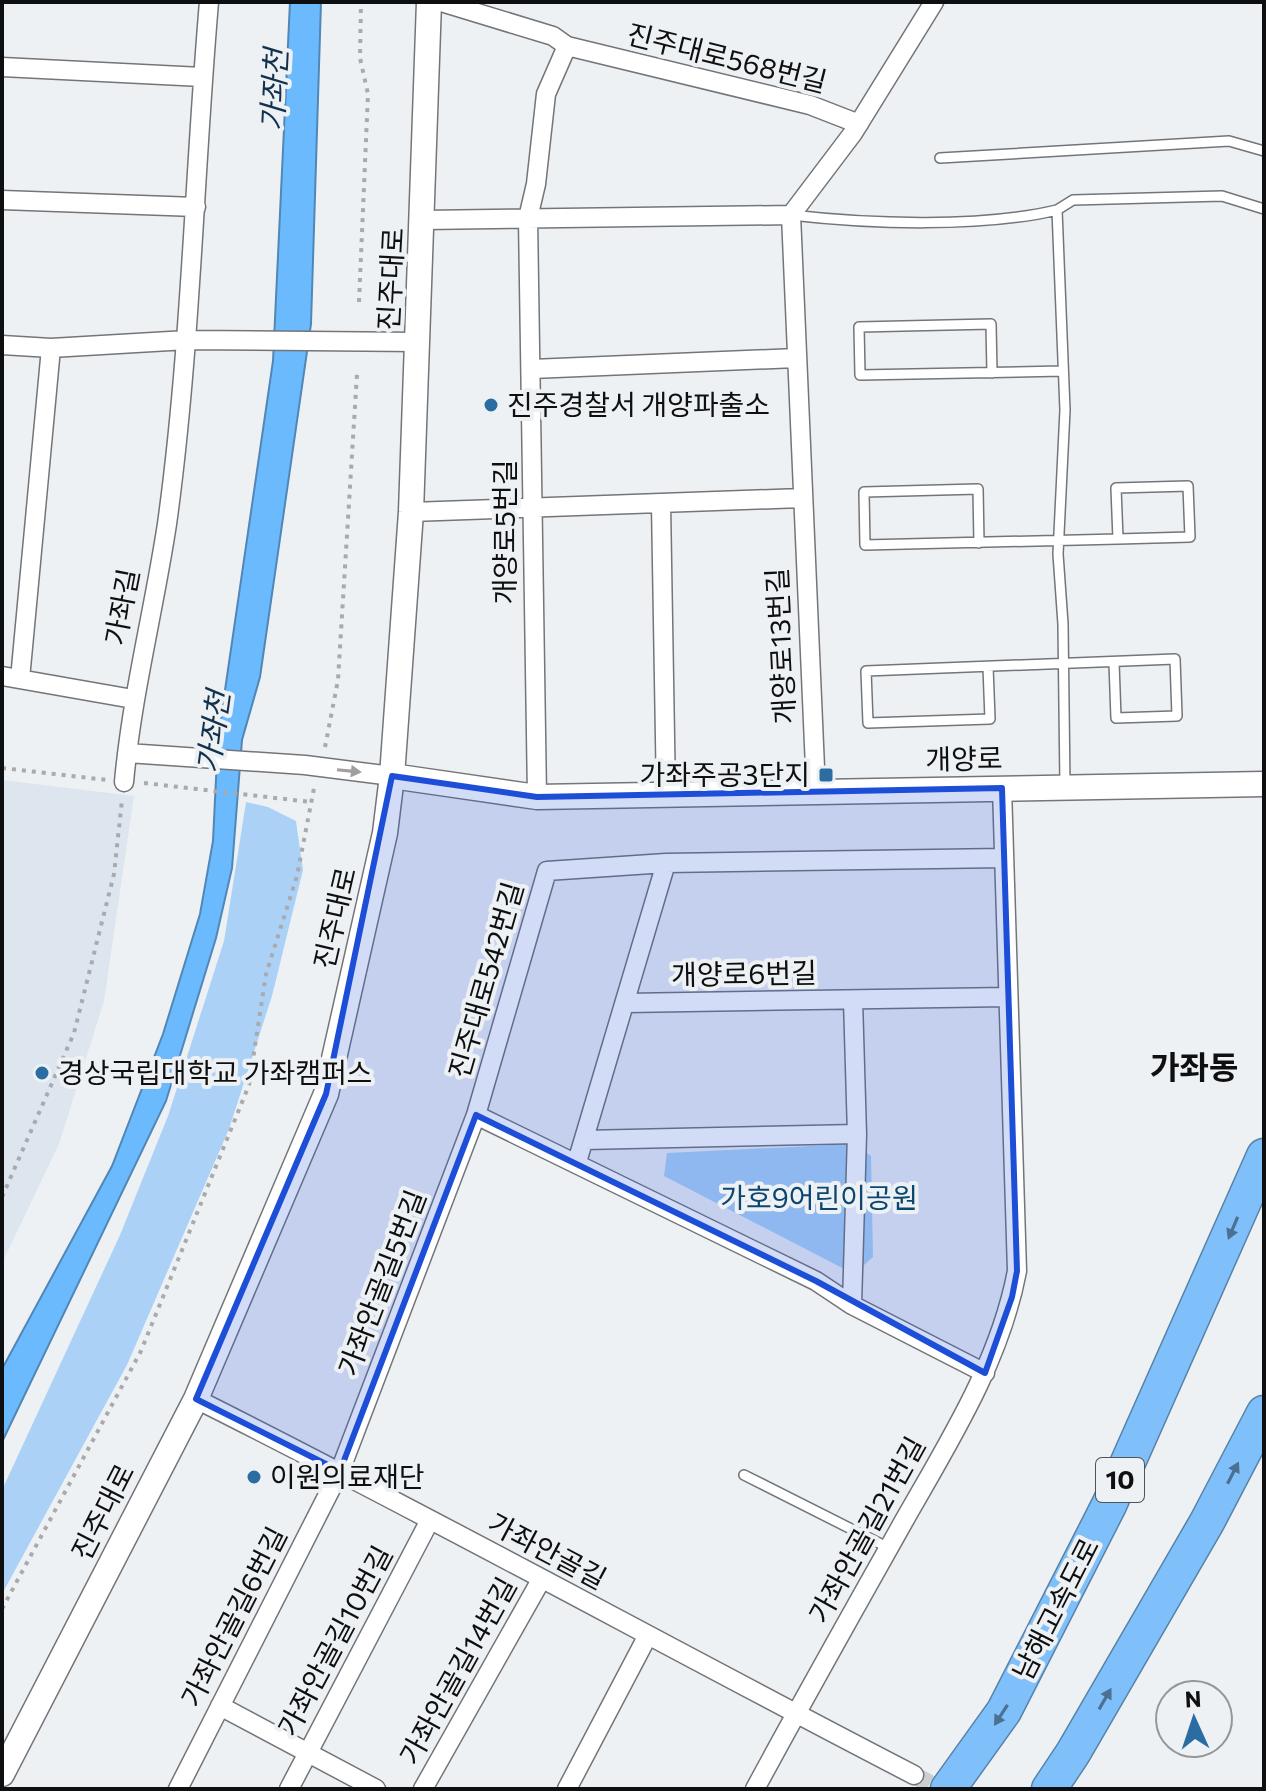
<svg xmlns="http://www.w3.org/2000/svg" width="1266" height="1791" viewBox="0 0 1266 1791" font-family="Commissioner,'Noto Sans KR',sans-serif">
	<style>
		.built { fill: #dde6ee }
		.green { fill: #abd2f6 }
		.water { fill: #6cbafe; stroke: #5087b7; stroke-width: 2 }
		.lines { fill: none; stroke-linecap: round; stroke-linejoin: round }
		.minor-tunnel { stroke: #cccfd2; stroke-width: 18; stroke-dasharray: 18 9; stroke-linecap: butt }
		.service-casing { stroke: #737578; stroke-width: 12 }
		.minor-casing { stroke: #737578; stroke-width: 21 }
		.tertiary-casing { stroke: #737578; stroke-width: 27 }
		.motorway-casing { stroke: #5782a8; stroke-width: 37 }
		.path { stroke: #a8aaad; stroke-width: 4; stroke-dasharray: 4 6; stroke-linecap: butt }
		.service { stroke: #fff; stroke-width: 9 }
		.minor { stroke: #fff; stroke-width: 18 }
		.tertiary { stroke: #fff; stroke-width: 24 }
		.motorway { stroke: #7fc0fa; stroke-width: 34 }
		.oneway { fill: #9f9f9f }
		.oneway2 { fill: #4c7091 }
		.marked { fill: #1d4ed8; fill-opacity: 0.2; stroke: #1d4ed8; stroke-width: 6; stroke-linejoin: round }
		.poi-dot { fill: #2b6da3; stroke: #eef1f4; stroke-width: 3 }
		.labels { text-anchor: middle; stroke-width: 8; stroke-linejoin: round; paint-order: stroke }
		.shield { fill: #eef1f4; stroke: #515354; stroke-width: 2 }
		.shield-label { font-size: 26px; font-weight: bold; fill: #0e0f10 }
		.street-label { font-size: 28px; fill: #0e0f10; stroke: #eef1f4 }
		.poi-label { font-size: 28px; fill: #0e0f10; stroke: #eef1f4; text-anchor: start }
		.park-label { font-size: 28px; fill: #0b4671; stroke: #eef1f4 }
		.water-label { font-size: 30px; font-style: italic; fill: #11314c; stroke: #eef1f4 }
		.quarter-label { font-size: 32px; font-weight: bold; fill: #0e0f10; stroke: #eef1f4 }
	</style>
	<rect width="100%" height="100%" fill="#eef1f4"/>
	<path class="built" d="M2,780L134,796L104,1001L59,1144L2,1263Z"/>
	<path class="green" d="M246,802L268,807L296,821L303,870L272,996L229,1129L127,1365L2,1594V1490L120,1235L168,1116L224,941Z
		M853,1144L871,1156L873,1257L854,1274L664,1176L667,1153Z"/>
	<path class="water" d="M290,2H321L311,324L260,677L242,740L232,868L216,938L166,1101L2,1442V1369L112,1166L163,1034L200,914L213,841L218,738L273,361Z"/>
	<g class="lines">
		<path class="minor-tunnel" d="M914,1775L939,1789"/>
		<g class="service-casing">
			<path id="service" d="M940,158L1229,141L1264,151
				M791,215C869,224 981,228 1057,210
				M992,373L991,324L859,327L860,375L1063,371
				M1188,486L1190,537L1118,539L1116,488Z
				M979,543L978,489L864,492L865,545C950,543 1034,541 1118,539
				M988,667L990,719L868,723L866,671L1175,659L1177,716L1116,718L1114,663
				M1065,786L1063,624L1058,554L1065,410L1057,210L1073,200L1222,196L1264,209
				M744,1475L889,1548"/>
		</g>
		<g class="minor-casing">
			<path id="minor" d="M441,2L553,36L567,46L810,105L859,124
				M2,67L202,77
				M2,200L196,207
				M791,215L816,791
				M791,215L853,133L934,2
				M424,220L791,215
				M2,345L51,348L187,340L418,342
				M532,369L796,358
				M661,504L666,796
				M411,512L801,498
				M2,676L133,699
				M20,679L51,348
				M127,753L305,765L392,776
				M124,782C132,694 154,610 167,524C191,350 194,176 209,2
				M537,797L528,218L536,184L546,94L567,46
				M626,1003L1007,997
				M476,1115L816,1281L852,1305L985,1373
				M584,1140L857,1134
				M577,1162L666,863
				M852,1305L857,1134L853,1000
				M196,1399C438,1520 674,1651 914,1775
				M220,1706L376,1789
				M178,1789L340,1471L476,1115L547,871L666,863L1003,858
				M289,1789L430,1520
				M423,1789L541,1580
				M567,1789L647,1637
				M755,1789C804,1698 855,1608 905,1519C950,1440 1000,1361 1017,1271L1002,788"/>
		</g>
		<g class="tertiary-casing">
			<path id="tertiary" d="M392,776L537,797L1264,784
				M2,1774L196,1399L326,1094L385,833L392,776L411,512L429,2"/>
		</g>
		<g class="motorway-casing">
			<path id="motorway" d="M948,1789L1004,1711L1109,1505L1264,1156
				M1049,1789L1073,1753L1207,1522L1264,1413"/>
		</g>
		<path class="path" d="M359,302L368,94L360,58L361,2
			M325,747L338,680L357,374
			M2,768L107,780
			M144,783L311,802
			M2,1197L74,1033L114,874L122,800
			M2,1609L141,1351L249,1085L266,974L297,876L315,783"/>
		<use href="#service" class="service"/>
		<use href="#minor" class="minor"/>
		<use href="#tertiary" class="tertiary"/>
		<use href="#motorway" class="motorway"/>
	</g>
	<defs><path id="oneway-solid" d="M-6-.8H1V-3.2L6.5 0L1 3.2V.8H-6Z" transform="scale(2)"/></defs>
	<use class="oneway" href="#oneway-solid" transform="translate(349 771) rotate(6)"/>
	<g class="oneway2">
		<use href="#oneway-solid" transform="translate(1233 1228) rotate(113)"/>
		<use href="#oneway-solid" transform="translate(1233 1473) rotate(-63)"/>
		<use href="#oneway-solid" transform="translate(1105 1699) rotate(-60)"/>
		<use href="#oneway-solid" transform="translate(1001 1715) rotate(123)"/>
	</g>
	<path class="marked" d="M392,776L537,797L1002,788L1017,1271L1012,1297L985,1373L816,1281L476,1115L340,1471L196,1399L326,1094Z"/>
	<g class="poi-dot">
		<circle cx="491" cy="405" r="8"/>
		<rect x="818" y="767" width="16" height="16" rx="4"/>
		<circle cx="42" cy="1073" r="8"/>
		<circle cx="254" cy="1477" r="8"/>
	</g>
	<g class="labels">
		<rect class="shield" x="1096" y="1458" width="48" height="44" rx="6"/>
		<g class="shield-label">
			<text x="1120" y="1489">10</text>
		</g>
		<g class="street-label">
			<text transform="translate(727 58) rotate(14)" y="10">진주대로568번길</text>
			<text transform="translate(391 279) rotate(-87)" y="10">진주대로</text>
			<text transform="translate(505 532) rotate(-90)" y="10">개양로5번길</text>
			<text transform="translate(122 607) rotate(-79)" y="10">가좌길</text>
			<text transform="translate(781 646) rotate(-93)" y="10">개양로13번길</text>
			<text transform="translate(964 759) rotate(-1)" y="10">개양로</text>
			<text transform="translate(335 918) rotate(-77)" y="10">진주대로</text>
			<text transform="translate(744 974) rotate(-1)" y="10">개양로6번길</text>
			<text transform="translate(486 980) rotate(-74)" y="10">진주대로542번길</text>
			<text transform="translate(382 1283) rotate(-69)" y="10">가좌안골길5번길</text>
			<text transform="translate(103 1512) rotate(-63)" y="10">진주대로</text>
			<text transform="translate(867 1530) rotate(-61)" y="10">가좌안골길21번길</text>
			<text transform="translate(547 1551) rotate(28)" y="10">가좌안골길</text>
			<text transform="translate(1056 1609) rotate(-63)" y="10">남해고속도로</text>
			<text transform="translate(234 1617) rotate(-63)" y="10">가좌안골길6번길</text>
			<text transform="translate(335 1641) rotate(-62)" y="10">가좌안골길10번길</text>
			<text transform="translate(458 1671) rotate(-61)" y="10">가좌안골길14번길</text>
		</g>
		<g class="poi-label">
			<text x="507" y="415">진주경찰서 개양파출소</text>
			<text x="810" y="785" text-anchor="end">가좌주공3단지</text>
			<text x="58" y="1083">경상국립대학교 가좌캠퍼스</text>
			<text x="270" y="1487">이원의료재단</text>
		</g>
		<g class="park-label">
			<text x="819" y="1208">가호9어린이공원</text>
		</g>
		<g class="water-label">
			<text transform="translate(275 90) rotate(-87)" y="10">가좌천</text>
			<text transform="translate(214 732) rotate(-82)" y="10">가좌천</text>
		</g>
		<g class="quarter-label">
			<text x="1194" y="1079">가좌동</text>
		</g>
	</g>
	<rect width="1266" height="1791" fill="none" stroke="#0e0f10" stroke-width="8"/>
	<g transform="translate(1194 1719) rotate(357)"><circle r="38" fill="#eef1f4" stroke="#949799" stroke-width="2"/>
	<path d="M0-6L14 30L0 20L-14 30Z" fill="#2b6da3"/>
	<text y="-12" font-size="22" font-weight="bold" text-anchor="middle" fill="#0e0f10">N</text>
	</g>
</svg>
